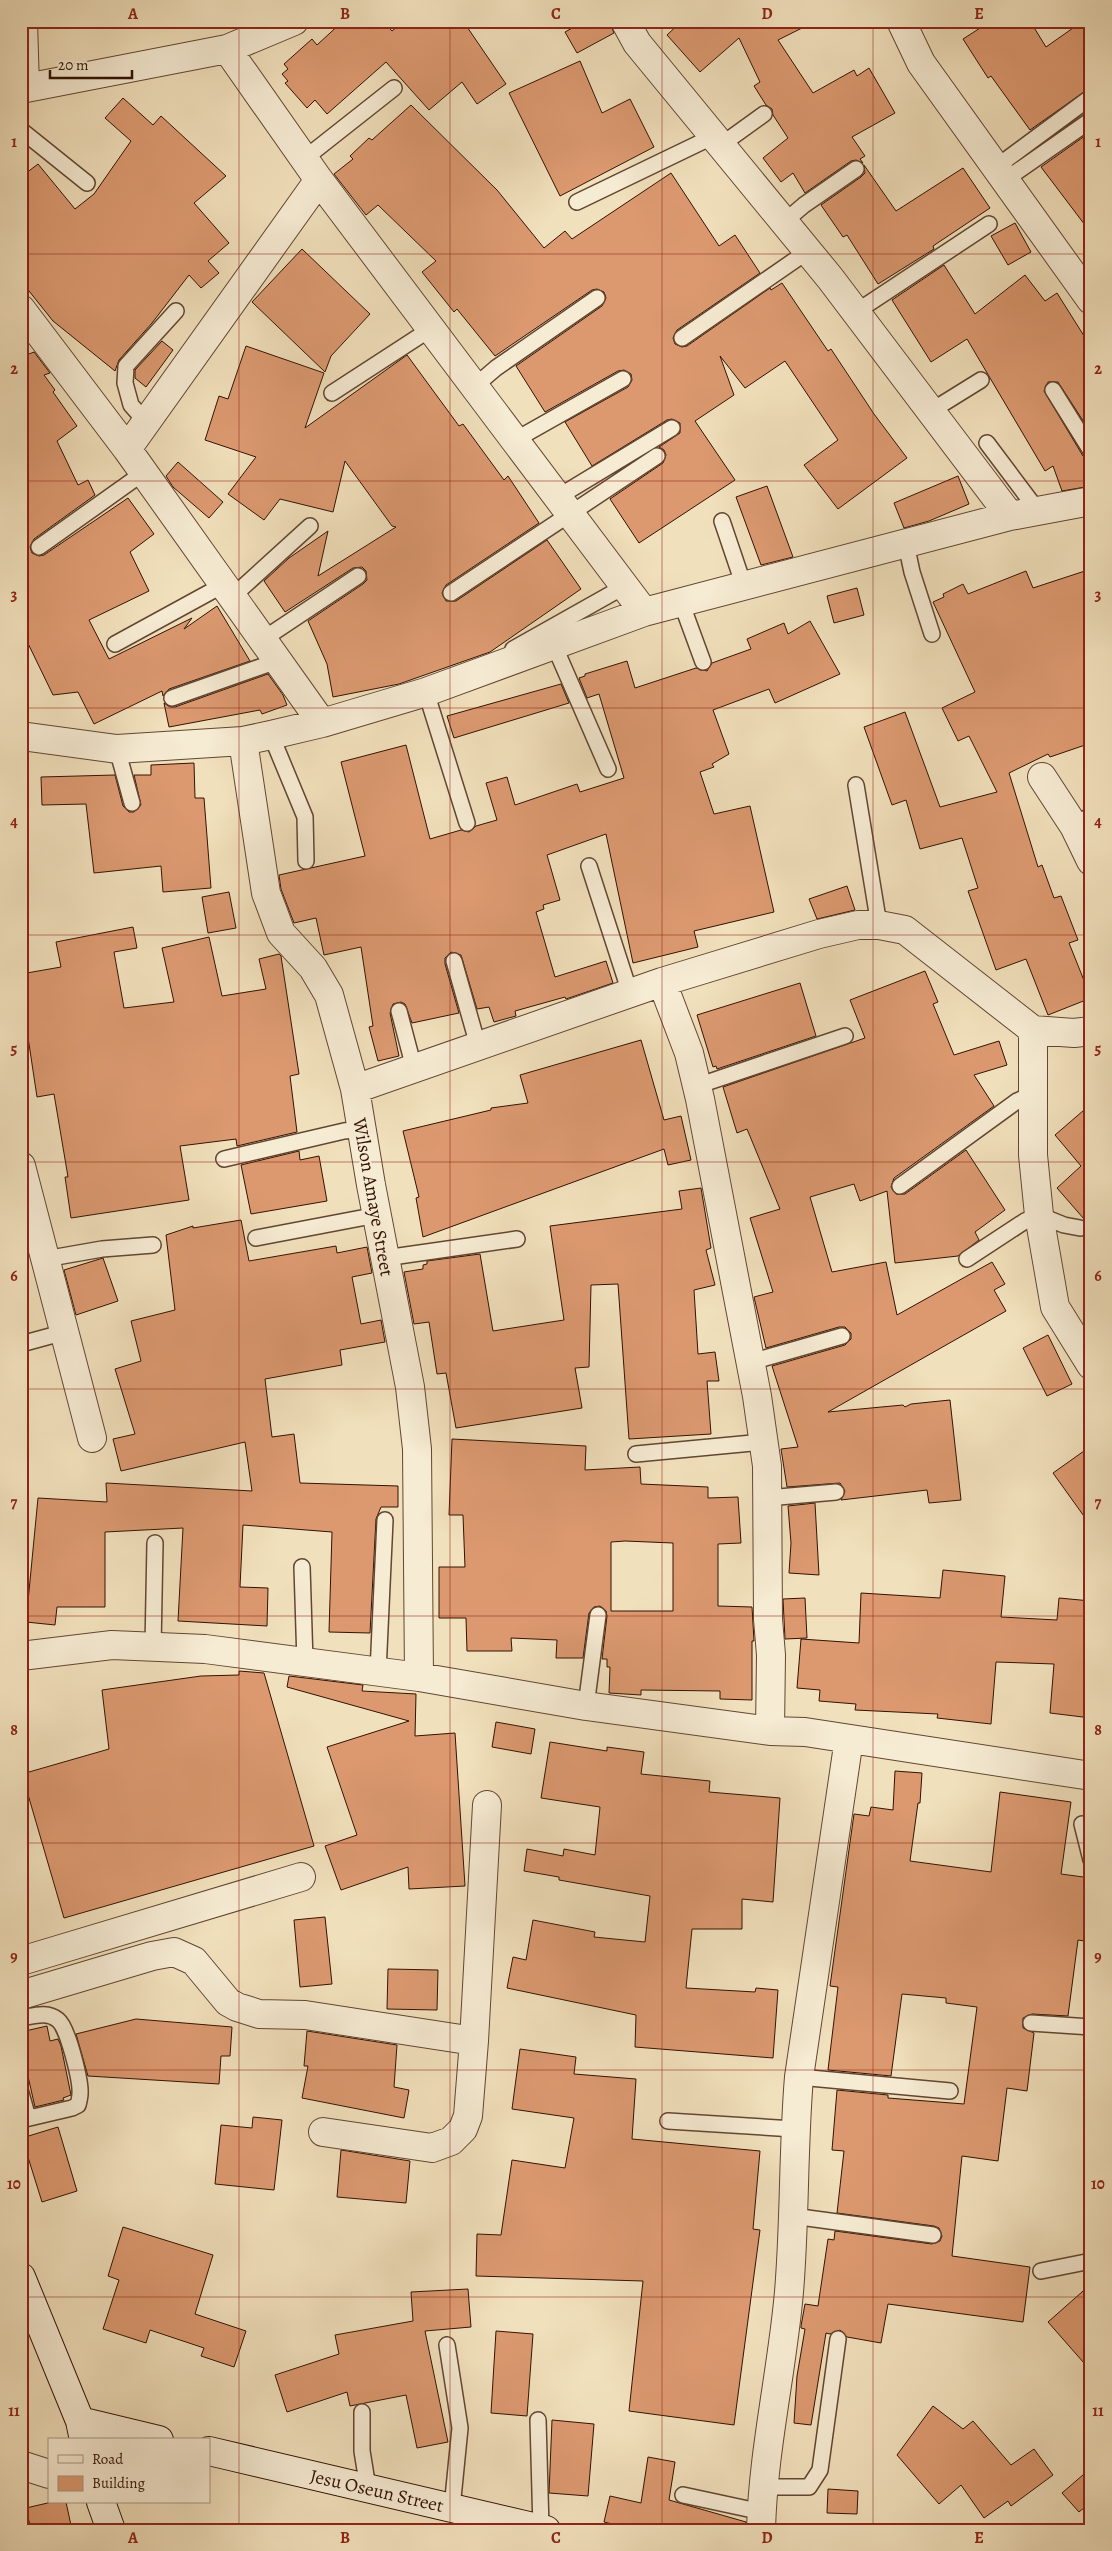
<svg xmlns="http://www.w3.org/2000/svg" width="1112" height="2551" viewBox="0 0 1112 2551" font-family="Alegreya,serif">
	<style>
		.building { fill: #dc9970; stroke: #321203; fill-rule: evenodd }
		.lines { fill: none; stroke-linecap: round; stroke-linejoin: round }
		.service-casing { stroke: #624631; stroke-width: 18 }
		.minor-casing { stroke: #624631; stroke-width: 30 }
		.tertiary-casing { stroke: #624631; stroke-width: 30 }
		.secondary-casing { stroke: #321203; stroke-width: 30 }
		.service { stroke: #f6ebd3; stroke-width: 15 }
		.minor { stroke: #f6ebd3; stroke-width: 28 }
		.tertiary { stroke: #f6ebd3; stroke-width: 28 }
		.secondary { stroke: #f6ebd3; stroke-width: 28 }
		.grid { fill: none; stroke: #8f2418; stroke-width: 1; stroke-opacity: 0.55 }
		.labels { text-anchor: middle; stroke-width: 4; stroke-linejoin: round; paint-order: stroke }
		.street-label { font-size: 19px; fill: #321203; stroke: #f6ebd3 }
		.neatline { fill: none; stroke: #8f2418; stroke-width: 2 }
		.grid-label { font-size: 16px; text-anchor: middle; font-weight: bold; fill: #8f2418 }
	</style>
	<rect width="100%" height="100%" fill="#f1e0bc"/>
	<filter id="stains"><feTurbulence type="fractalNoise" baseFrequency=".004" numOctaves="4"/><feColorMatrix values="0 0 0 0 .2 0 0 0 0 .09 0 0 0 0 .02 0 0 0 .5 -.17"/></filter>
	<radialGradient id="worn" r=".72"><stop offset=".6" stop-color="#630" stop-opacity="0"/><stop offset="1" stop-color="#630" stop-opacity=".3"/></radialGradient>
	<path class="building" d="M343,21H383L392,31L404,21H463L506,84L477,104L462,82L429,110L386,62L327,114L315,100L307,108L285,83L288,81L282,74L288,69L284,64L312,39L317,45Z
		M585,21H609L614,33L577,53L565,32Z
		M682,21H816L778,40L813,93L854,70L857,76L869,68L895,113L852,137L865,156L860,159L863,163L856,160L851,161L805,193L793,173L781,182L763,158L788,138L773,115L772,109L766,105L754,86L760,82L739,38L700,72L667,35Z
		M991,21H1030L1046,47L1083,21L1091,32V87L1030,130L991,76L988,78L963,39Z
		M580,61L602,113L630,99L654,147L560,196L509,93Z
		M123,98L153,125L161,116L226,176L194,203L229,243L208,261L219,273L201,288L189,275L152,323L119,360L115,371L53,321L21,281V177L38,164L75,209L94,194L131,141L105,118Z
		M411,105L497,190L544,248L565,231L572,239L671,173L719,246L735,235L760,273L677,330L673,338L675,344L682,347L687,346L770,288L771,290L782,283L828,351L831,349L874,414L907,458L838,509L804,465L838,440L785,361L745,388L720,356L734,395L695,421L735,480L639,543L610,499L663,463L666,455L664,450L659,447L680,433V423L672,419L667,420L592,466L565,422L628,387L632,380L631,374L624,370L618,371L545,412L516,366L602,306L606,298L604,292L597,289L592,290L495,356L457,309L454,312L422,272L436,261L378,205L366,215L334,174L353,159L350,156L369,138L372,140Z
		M1089,133L1091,136V233L1041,167Z
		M864,165L896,211L963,168L990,208L933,246L934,249L878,284L847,235L843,237L821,205L861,177L865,173Z
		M1015,223L1031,252L1008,265L991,236Z
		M302,249L370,314L331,356L325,372L252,302Z
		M944,265L975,314L1025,275L1045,301L1057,293L1091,347V433L1058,382H1048L1044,391L1083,456L1091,460V486L1062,491L1053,466L1045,471L967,339L931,362L892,300Z
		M162,341L173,350L146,387L135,378V370Z
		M21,344L29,354L34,352L50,373L44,375L55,390L53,392L77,426L57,441L78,485L88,480L95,495L34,539L30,547L32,553L39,556L44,555L128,498L154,534L130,552L149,591L89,620L109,659L192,618L184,629L217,606L250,661L169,689L163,696L162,691L94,724L78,692L53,695L21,629Z
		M246,346L324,373L305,428L407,355L459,426L463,424L504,480L508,476L539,523L446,585L442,593L446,601H456L547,540L581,589L490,652L399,684L333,697L327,664L308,621L363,584L367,580L366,571L362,567L353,568L285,612L264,581L289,558L328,531L318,576L396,527L392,526L345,461L333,512L280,499L264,520L228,494L256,457L205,440L219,396L228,399Z
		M178,462L223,502L209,518L173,487L166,476Z
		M958,476L969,504L929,521L904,528L894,503Z
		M767,486L793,557L761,565L736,497Z
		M1091,569V743L1050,757L1048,754L1009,773L1038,867L1042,865L1054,898L1061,896L1078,940L1069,943L1091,998L1048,1015L1026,959L996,970L968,891L978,888L962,838L920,849L906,800L892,805L864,727L905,712L940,807L997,792L969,736L958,741L942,708L975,692L933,602L944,597L943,594L963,584L968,594L1026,571L1033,588Z
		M857,588L864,615L834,623L827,596Z
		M810,621L840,674L775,703L769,689L713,710L729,754L712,764L714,767L700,772L714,814L750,806L774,912L694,931L698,947L633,963L606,834L547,855L560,900L543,905L544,909L536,912L555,977L606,961L613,983L566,999L565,997L515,1011L516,1016L494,1022L489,1007L477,1009L461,955L451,952L445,958V964L459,1013L412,1023L405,1004L401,1002L393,1004L390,1013L399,1056L378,1061L369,1027L373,1026L361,947L324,955L316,918L294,923L281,889L279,875L365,856L341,762L406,745L430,839L461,830L469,832L476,826L497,820L486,783L507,777L515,805L577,784L580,792L624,778L599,694L587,698L579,678L585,676V674L627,661L635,688L696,668L707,671L712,663L751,649L747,639L784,623L788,634Z
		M268,674L283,695L287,705L262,714L260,710L169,727L164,703L170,707H175Z
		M561,684L569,703L454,738L447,716Z
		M194,763L195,798H204L211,888L163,892L161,866L94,873L86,804L42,805L41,777L115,775L123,806L129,812H134L141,805L134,775H151V765Z
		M847,886L855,910L817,919L809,899Z
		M229,892L236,928L208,933L202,897Z
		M133,927L137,948L114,952L124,1008L174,1002L162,948L209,937L222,996L266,989L259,959L279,954L281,956L299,1074L290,1076L297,1132L237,1146L236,1139L180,1146L189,1200L71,1218L65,1177H68L54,1094L37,1097L21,991V974L61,967L56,942Z
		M925,971L938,1002L933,1004L954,1055L999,1041L1007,1065L974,1075L994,1106L894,1178L891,1187L896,1194H905L966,1150L1005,1210L975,1232L979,1240L958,1256L895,1263L887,1191L860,1201L854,1184L810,1197L832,1272L886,1262L897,1315L992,1262L1005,1284L994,1290L1006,1311L828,1412L903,1405L905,1407L911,1404L950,1400L961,1500L929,1503L927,1490L841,1500L845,1491L840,1483L787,1487L781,1449L798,1447L772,1366L845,1345L851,1339V1333L845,1327H839L766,1348L754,1297L773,1292L750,1218L780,1209L747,1129L737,1133L723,1087L865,1038L850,1000Z
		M800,983L816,1036L717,1069L716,1066L713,1067L697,1015Z
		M641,1040L664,1120L681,1116L691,1160L668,1165L664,1149L423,1237L416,1198L419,1197L403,1131L491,1110V1108L528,1103L520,1075Z
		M1091,1104V1227L1057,1188L1081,1166L1055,1135Z
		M299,1151L300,1160L319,1156L327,1201L251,1214L241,1165Z
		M701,1188L711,1248L706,1250L715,1285L694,1290L698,1354L715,1352L719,1381H707L711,1434L629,1439L618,1284L591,1285L589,1367L575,1368L582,1408L456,1428L446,1373L437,1374L429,1322L414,1324L404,1272L423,1269V1265L427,1264V1261L480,1254L493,1331L564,1320L550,1226L682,1209L679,1191Z
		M241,1220L249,1261L336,1246L337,1253L367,1247L372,1273L352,1277L361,1324L381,1320L385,1342L340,1350L342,1365L265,1379L272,1437L294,1434L300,1483L398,1486V1507H381L376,1519L370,1633L329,1632L332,1532L243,1525L240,1587L268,1588L267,1626L178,1621L183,1528L105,1532V1607H57L55,1625L26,1622L38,1498L107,1502L106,1483L252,1491L245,1442L121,1471L113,1439L135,1434L115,1369L141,1361L131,1321L175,1310L166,1235L193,1226V1228Z
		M103,1258L118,1301L76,1315L64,1270Z
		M1048,1335L1072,1384L1047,1396L1023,1348Z
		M452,1439L586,1446L585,1470L640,1467L641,1484L708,1487V1498L738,1497L741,1543L718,1544V1606L752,1607L754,1641H752V1700L720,1699V1691L641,1690V1695L609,1693L610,1667H607V1659H602L607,1616L606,1611L600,1606L594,1607L589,1613L583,1658H556L557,1640L511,1638L512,1651H467L466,1618H439V1567H465L463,1515H449ZM625,1541L673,1543V1611H611V1542Z
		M1091,1446V1526L1053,1473Z
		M815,1503L819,1575L789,1573L791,1543L788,1506Z
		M943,1570L1005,1576L1001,1617L1057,1620L1059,1598L1091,1601V1718L1050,1713L1054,1664L996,1662L991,1724L937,1718L938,1714L855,1710L856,1704L819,1701L820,1690L797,1688L801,1639L859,1643L861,1593L940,1598Z
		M805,1598L807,1638L785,1639L783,1599Z
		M239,1671L264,1673L314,1846L64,1918L22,1774L109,1749L102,1690L201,1676L239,1675Z
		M289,1676L363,1685L362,1691L416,1694L415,1736L455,1733L465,1886L409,1889L408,1867L341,1890L325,1846L357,1835L327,1747L409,1721L287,1687Z
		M496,1722L535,1729L531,1754L492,1747Z
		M550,1742L607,1751V1747L644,1752L641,1774L710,1781L709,1792L780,1798L773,1902L742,1899V1929H692L686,1988L755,1992L756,1988L778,1990L773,2058L635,2047L636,2015L507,1988L513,1957L526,1960L533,1920L595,1932L594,1937L645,1942L650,1896L559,1880V1877L524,1871L527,1849L563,1856L564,1849L595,1855L600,1807L541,1798Z
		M895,1771L922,1773L920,1803H918L910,1861L991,1872L1000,1792L1071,1802L1061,1874L1091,1878V1942L1078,1940L1068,2016L1032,2014L1023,2018V2028L1034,2033L1027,2091L1007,2088L998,2161L962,2156L952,2256L1030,2267L1023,2322L888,2304L881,2343L847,2337L840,2330L830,2334L826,2333L811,2425L794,2423L797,2376L805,2329L801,2328V2326L805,2304L818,2306L828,2239L834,2240L835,2231L932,2244L940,2241L942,2236L939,2228L934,2226L837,2213L844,2151L832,2150L837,2090L888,2095V2098L964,2104L977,2007L946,2003V1998L902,1994L891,2076L828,2070L838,1987L830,1986L854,1814L869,1816L871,1807L893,1810Z
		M325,1917L332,1984L300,1987L294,1920Z
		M388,1969L438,1970L437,2010L387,2009Z
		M136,2019L232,2027L230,2056H221L219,2084L88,2076L76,2034Z
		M47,2026L50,2041L58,2039L61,2046L71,2095L63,2098L64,2100L35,2107L21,2046V2032Z
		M307,2031L397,2045L394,2087L409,2090L404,2118L302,2098L308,2066H304Z
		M520,2049L576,2057L574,2074L636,2079L632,2139L760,2151L753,2229L760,2230L734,2425L629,2411L643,2281L476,2276L477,2234L501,2235L512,2160L565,2168L574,2118L512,2109Z
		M253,2117L282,2120L274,2190L215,2184L221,2125L252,2128Z
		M58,2127L77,2191L42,2202L22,2138Z
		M341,2150L410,2161L406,2203L337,2197Z
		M123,2227L213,2255L195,2314L246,2331L234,2367L201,2356L204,2348L150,2330L146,2343L103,2329L119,2280L108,2276Z
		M1091,2284V2371L1048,2322Z
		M468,2289L471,2327L425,2331L448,2442L417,2448L406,2395L350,2406L347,2392L287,2412L275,2375L339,2354L335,2335L413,2321L411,2292Z
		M496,2331L533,2334L527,2416L491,2413Z
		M933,2406L963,2429L973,2421L1011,2465L1034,2449L1053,2475L1011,2506L1008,2501L984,2518L961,2485L939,2504L897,2455Z
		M552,2420L594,2424L588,2496L549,2493Z
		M648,2457L675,2462L669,2500L746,2522L745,2530H637L604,2522L610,2496L641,2503Z
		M1091,2468V2502L1079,2512L1062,2493Z
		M828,2489L858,2491L857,2514L827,2513Z
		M52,2502H66L72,2530H31L26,2508Z"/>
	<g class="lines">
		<g class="service-casing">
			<path id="service" d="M21,130L87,183
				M721,145L764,114
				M304,159L394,88
				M995,168L1091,97
				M1005,180L1091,120
				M577,202L714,136
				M784,222L804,205L856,169
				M856,312L989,224
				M682,338L808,251
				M475,386L496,368L597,298
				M1053,390L1091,451
				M332,393L432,328
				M931,411L981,380
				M147,423L131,405L125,383L126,366L176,311
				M515,440L623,379
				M987,443L1038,511
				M558,497L672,428
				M722,521L744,586
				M906,544L912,572L932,634
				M39,547L143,473
				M451,593L657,456
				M232,597L310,526
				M681,602L703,662
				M262,640L358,576
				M115,644L223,585
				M554,645L608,769
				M513,649L625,586
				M426,692L467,823
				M172,698L277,661
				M271,735L305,817L306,861
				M117,749L132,803
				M856,785L879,925
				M1074,826L1091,815
				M589,866L630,993
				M454,961L475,1035L476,1047
				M399,1011L414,1068
				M697,1086L845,1036
				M224,1159L344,1131L362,1129
				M900,1186L1017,1101L1033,1094
				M256,1238L377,1215
				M385,1258L517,1239
				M45,1259L102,1249L153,1245
				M967,1259L1025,1221L1039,1215L1064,1225L1080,1228
				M21,1344L65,1332
				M751,1362L842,1336
				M636,1454L763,1442
				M767,1498L836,1492
				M302,1567L305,1662
				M153,1647L155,1543
				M378,1672L385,1520
				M586,1706L598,1615
				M1082,1824L1091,1860
				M21,2018C34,2016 47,2011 58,2020C68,2028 81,2081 80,2094C80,2097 79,2101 78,2105L72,2108L21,2120
				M1031,2023L1091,2027
				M799,2077L950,2091
				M21,2093L28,2118
				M668,2121L794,2129
				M793,2211L800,2217L933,2235
				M1041,2271L1091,2261
				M447,2345L460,2428L452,2508
				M362,2412V2451L368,2488
				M538,2420L541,2529
				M764,2487H809L820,2470L838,2339
				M683,2495L762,2512"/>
		</g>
		<g class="minor-casing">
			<path id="minor" d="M23,21L25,88
				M625,21L637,43L830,278L1010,516
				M901,21L921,63L1091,300
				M227,49L319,180L644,612
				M21,89L227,49L294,21
				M21,309L127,449L322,723
				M127,449L319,180
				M21,736L117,749L243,741L271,735L322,723L426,692L644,612L1010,516L1091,501
				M243,741L266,893L281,933L313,968L329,995L355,1089L371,1185L410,1387L417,1449L419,1677
				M1042,777L1074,826L1091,861
				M662,982L689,1053L700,1099L757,1396L767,1466L768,1619L771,1655L770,1731
				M1033,1030V1155L1039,1215L1055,1307L1091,1365
				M355,1089L662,982L819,934L858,925H879L905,930L1033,1030L1074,1033L1091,1031
				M21,1166L92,1438
				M21,1656L112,1645L205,1649L419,1677L586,1706L770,1731L805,1732L1091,1776
				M21,1961L301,1877
				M21,1995L152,1956L174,1952L194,1961L228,2002L237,2007L259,2014L305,2015L474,2041
				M323,2132L432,2148L451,2141L463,2129L468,2116L474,2041L487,1805
				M761,2530C763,2450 782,2372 789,2292C795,2221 793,2148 799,2077L849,1739"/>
		</g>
		<g class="tertiary-casing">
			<path id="tertiary" d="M21,2465L49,2474"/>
		</g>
		<g class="secondary-casing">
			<path id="secondary" d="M21,2277L80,2421L84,2440
				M80,2421L159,2440
				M209,2451L546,2530
				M101,2502L111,2530"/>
		</g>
		<use href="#service" class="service"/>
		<use href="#minor" class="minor"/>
		<use href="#tertiary" class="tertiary"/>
		<use href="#secondary" class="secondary"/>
	</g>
	<path class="grid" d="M239,21V2530M450,21V2530M662,21V2530M873,21V2530M21,254H1091M21,481H1091M21,708H1091M21,935H1091M21,1162H1091M21,1389H1091M21,1616H1091M21,1843H1091M21,2070H1091M21,2297H1091"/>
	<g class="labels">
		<g class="street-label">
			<text transform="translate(374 1197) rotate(80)" y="7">Wilson Amaye Street</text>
			<text transform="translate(377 2490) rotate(13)" y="7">Jesu Oseun Street</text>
		</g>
	</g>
	<rect width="1112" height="2551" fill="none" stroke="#f1e0bc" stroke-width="55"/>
	<rect x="48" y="2438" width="162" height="65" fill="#f6ebd3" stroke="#a89480"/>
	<rect x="58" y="2455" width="25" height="8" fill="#f6ebd3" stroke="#a89480"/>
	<text x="92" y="2464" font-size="15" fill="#321203">Road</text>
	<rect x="58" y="2476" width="25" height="15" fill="#dc9970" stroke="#a89480"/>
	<text x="92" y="2488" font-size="15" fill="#321203">Building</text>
	<path d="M50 70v8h82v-8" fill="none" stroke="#321203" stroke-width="2.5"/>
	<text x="58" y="70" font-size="15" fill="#321203" stroke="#f6ebd3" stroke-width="4" paint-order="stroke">20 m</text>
	<rect x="28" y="28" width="1056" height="2496" class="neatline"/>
	<g class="grid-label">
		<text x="133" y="19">A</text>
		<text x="345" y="19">B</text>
		<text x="556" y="19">C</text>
		<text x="767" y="19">D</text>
		<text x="979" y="19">E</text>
		<text x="14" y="147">1</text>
		<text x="1098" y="147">1</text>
		<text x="14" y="374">2</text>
		<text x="1098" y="374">2</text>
		<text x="14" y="600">3</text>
		<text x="1098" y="600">3</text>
		<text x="14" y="827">4</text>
		<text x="1098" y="827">4</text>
		<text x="14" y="1054">5</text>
		<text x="1098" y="1054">5</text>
		<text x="14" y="1281">6</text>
		<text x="1098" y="1281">6</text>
		<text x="14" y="1508">7</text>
		<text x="1098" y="1508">7</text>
		<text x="14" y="1735">8</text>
		<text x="1098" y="1735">8</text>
		<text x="14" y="1962">9</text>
		<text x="1098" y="1962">9</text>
		<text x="14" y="2189">10</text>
		<text x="1098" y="2189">10</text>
		<text x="14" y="2416">11</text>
		<text x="1098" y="2416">11</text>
		<text x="133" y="2543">A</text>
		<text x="345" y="2543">B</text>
		<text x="556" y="2543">C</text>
		<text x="767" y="2543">D</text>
		<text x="979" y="2543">E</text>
	</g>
	<rect width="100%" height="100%" filter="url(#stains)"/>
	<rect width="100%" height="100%" fill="url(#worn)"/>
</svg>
